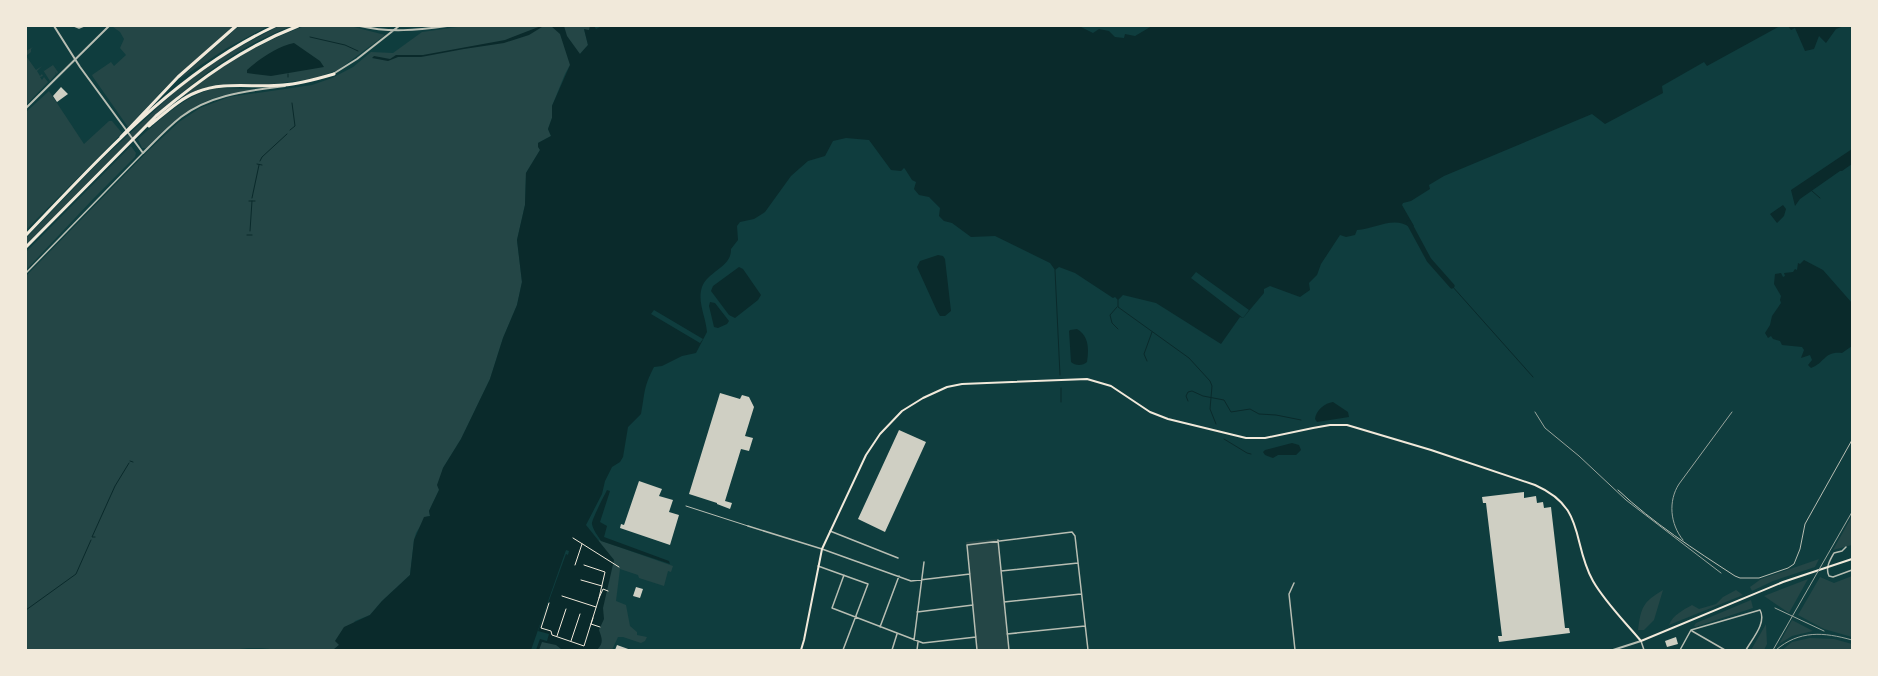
<svg xmlns="http://www.w3.org/2000/svg" width="1878" height="676" viewBox="0 0 1878 676" font-family="'Work Sans',sans-serif">
	<style>
		.green { fill: #244646 }
		.water { fill: #0a2a2b }
		.pier { fill: #0f3d3e }
		.lines { fill: none; stroke-linecap: round; stroke-linejoin: round }
		.stream { stroke: #0a2a2b; stroke-width: 1 }
		.river { stroke: #0a2a2b; stroke-width: 5 }
		.building { fill: #cfcfc3 }
		.path { stroke: #f1e9da; stroke-width: 1 }
		.service { stroke: #b8beb3; stroke-width: 1 }
		.minor { stroke: #b8beb3; stroke-width: 1.5 }
		.tertiary { stroke: #b8beb3; stroke-width: 2 }
		.secondary { stroke: #f1e9da; stroke-width: 2 }
		.motorway { stroke: #f1e9da; stroke-width: 3 }
		.rail { stroke: #97a49c; stroke-width: 1 }
	</style>
	<rect width="100%" height="100%" fill="#0f3d3e"/>
	<path class="green" d="M114,26H235L165,88L128,127L93,77L92,75L111,62L114,66L126,55L120,48L124,39L120,32L113,27Z
		M239,26H268L227,48L178,80Z
		M279,26H292C224,51 173,98 122,148C89,180 58,213 26,246V238L101,160L180,87L228,53Z
		M305,26H350L385,35L338,70L312,79L265,85L214,87L184,96C213,68 268,39 305,26Z
		M465,26L590,27L589,31L584,29L588,45L570,65L565,74L552,106V118L548,129L551,136L538,143L540,150L526,173L525,205L517,240L522,282L517,305L503,338L490,379L461,439L443,468L439,490L429,511L430,516L426,517L416,533L414,540L410,575L382,601L370,615L355,621L339,645L333,650H275C267,648 244,647 237,650H26V276L148,151L179,122L200,108L229,97L312,85L332,78L353,67L371,52L393,53L422,32Z
		M33,47L31,49V52L26,56L36,70L42,66L37,71L40,76L42,74L43,76L40,77L42,80L44,77L48,82L26,105V51Z
		M53,65L58,72L57,74L55,72L56,74L50,81L43,70L44,71Z
		M217,88L257,89C201,96 185,109 146,148H142L138,139C161,119 186,94 217,88Z
		M49,91L84,144L109,121H112L122,133L26,230V112Z
		M131,146L136,153L135,157L94,198L26,270V252Z
		M1852,516V545L1833,550Z
		M998,539L1009,650H977L966,542Z
		M599,540L673,566L671,572L668,571L664,586L639,578L638,575L620,569L616,601L626,605L630,626L637,632V635L647,637L645,641L641,643L623,637H618L612,650H531L614,560L598,542Z
		M1819,559L1815,567L1773,581L1752,591L1750,587L1761,579Z
		M1852,576V637L1824,629L1798,615L1820,577L1834,583Z
		M1808,579L1789,613L1764,596Z
		M1663,590L1654,620L1644,630H1638C1641,607 1643,602 1663,590Z
		M1736,590L1743,595L1669,625C1673,615 1683,610 1692,605L1699,609L1716,604L1723,597Z
		M1751,600L1753,608L1695,627L1694,626L1696,623Z
		M1792,620L1813,631L1792,636L1779,644Z
		M1766,624L1767,644L1764,650H1751Z
		M1810,638L1834,639L1852,644V650H1782L1792,642Z"/>
	<path class="water" d="M541,26H550L542,27L529,35L504,43L464,49L421,57H398L388,61L372,58L374,56L390,59L396,55H423L505,40Z
		M551,26H564L567,36L580,54L588,45L584,29L589,30L590,26H594L596,29L602,26H1079L1093,33L1099,29L1109,31L1115,37L1124,38L1125,34L1135,36L1152,26H1780L1707,66L1704,62L1662,86L1663,93L1605,124L1592,114L1444,176L1429,185L1430,189L1411,201L1403,203L1402,205L1414,226L1411,228C1394,215 1376,229 1357,230L1355,235L1346,237L1340,235L1321,264L1317,275L1309,283L1310,290L1300,297L1270,286L1264,289V293L1243,318L1240,317L1221,344L1156,303L1123,295L1118,300L1115,297L1113,298L1075,273L1059,267L1055,270L1050,263L995,236L971,237L952,223L944,221L939,216L940,208L929,197L919,195L914,189L916,182L912,180L905,169L904,168L901,171L891,170L869,140L846,138L833,141L825,156L808,161L791,176L765,212L754,219L740,222L737,226L738,240L731,249C732,267 708,271 702,287C697,302 706,317 707,332L696,353L682,356L662,366L654,367C643,388 645,393 641,414L628,427L623,457L620,462L612,467L605,481L602,494L586,525L614,560L603,608L604,619L599,630C602,639 604,642 597,650L561,649L556,645L542,642L539,650H324H333L339,645L335,641L344,627L370,615L382,601L410,575L414,540L424,517L430,516L429,511L439,490L437,485L443,468L461,439L490,379L503,338L517,305L522,282L517,240L525,205L526,173L540,150L538,147V143L551,136L548,129L552,118V106L570,65L560,34Z
		M1788,26H1844L1836,29L1826,43L1819,36L1814,49L1805,51L1795,28L1791,30Z
		M294,43L320,61L324,67L271,76L247,73V70C259,59 278,46 294,43Z
		M1852,149V164L1842,171H1840L1800,199L1795,206L1791,190Z
		M1783,205L1786,209L1784,216L1777,223L1770,214Z
		M938,255L943,256L945,259L951,311L945,316H940L937,311L917,267L920,261Z
		M1804,260L1823,270L1852,303V346L1842,353C1824,351 1825,363 1811,368L1808,365L1812,360L1810,355L1801,358L1804,350L1802,347L1782,345L1780,341L1773,339L1771,336L1768,338L1765,333L1770,325L1772,316L1781,303L1780,300L1781,296L1774,284L1775,274L1781,273L1783,277L1785,276L1784,273L1793,272L1795,269L1797,270L1798,263L1800,264Z
		M739,267L743,269L761,295L758,300L735,318L729,315L711,291L713,286Z
		M710,302L715,303L729,321L727,324L718,328L714,327L709,306Z
		M1077,329C1089,336 1089,349 1087,362C1083,366 1075,366 1071,362L1069,331L1070,330Z
		M1333,402L1348,412L1349,417L1317,422L1315,419C1316,410 1325,403 1333,402Z
		M1292,443L1299,445L1301,450L1296,455H1278L1273,458L1265,455L1263,452L1265,450Z
		M607,490L610,491L600,522L607,526L604,537L669,561L670,564L601,541C598,536 593,530 592,524C591,521 604,496 607,490Z"/>
	<path class="pier" d="M1196,272L1249,310L1243,318L1191,278Z
		M654,310L703,339L700,343L651,314Z
		M566,550L569,551L568,555L566,554L538,631L549,634L547,641L540,639L536,650H531Z"/>
	<g class="lines">
		<path class="stream" d="M310,37L345,45L358,51
			M288,74V77
			M290,130L295,126L292,103
			M260,161L262,157L287,134
			M257,164L262,165
			M1812,191L1820,198
			M252,198L259,165
			M249,201H255
			M250,231L252,201
			M247,235H252
			M1055,270L1060,375
			M1452,286L1533,377
			M1118,300V307L1189,358L1210,381L1212,386L1210,409L1216,424
			M1117,307L1110,315L1112,323L1118,329
			M1147,361L1144,354L1152,332
			M1061,388V402
			M1188,401L1186,396L1188,392L1192,391L1203,396L1224,400L1231,412L1250,409L1259,414L1276,415L1301,420
			M1224,439L1247,453L1251,454
			M130,461L133,462
			M95,537H92L115,486L129,463
			M26,610L76,574L91,540"/>
		<path class="river" d="M1409,223L1429,260L1452,286"/>
	</g>
	<path class="building" d="M61,87L68,94L57,102L53,96Z
		M720,393L740,399L742,395L749,397L754,407L745,436L753,438L749,451L741,449L725,501L732,503L730,509L717,504V503L689,494Z
		M899,430L926,442L885,532L858,519Z
		M639,481L662,489L659,496L673,500L669,512L679,515L670,545L620,528L621,524L624,525Z
		M1524,492V498L1536,496L1537,503L1543,502L1544,508L1551,507L1565,628H1569L1570,633L1499,642L1498,636H1502L1486,503H1483L1482,497Z
		M636,587L643,589L640,598L633,596Z
		M1676,637L1678,644L1667,647L1665,641Z
		M617,645L631,650H615Z"/>
	<g class="lines">
		<path class="path" d="M573,538L619,567
			M575,565L582,544
			M581,580L602,586
			M562,596L596,607
			M599,598L603,589L608,591
			M549,603L541,628L551,631L552,635L584,646L599,598L605,572L584,565
			M593,618L591,624L600,627
			M557,636L566,609
			M571,641L580,614"/>
		<path class="service" d="M1618,490C1653,523 1695,550 1735,576L1740,578H1759L1788,568L1794,564L1800,549L1805,524L1852,440
			M686,506L748,526"/>
		<path class="minor" d="M74,26L79,28L84,26
			M26,273L143,153
			M748,526L822,549L911,581L970,574
			M830,531L898,558
			M998,540L1009,650
			M1846,547L1842,551L1834,553C1830,560 1825,568 1829,576L1833,577L1852,570
			M818,566L868,584L843,650
			M1001,571L1078,563
			M844,575L832,608L923,643L976,637
			M1294,583L1289,594L1295,650
			M1004,602L1081,594
			M917,612L973,605
			M880,627L899,576
			M1692,631L1725,650
			M1007,634L1085,626
			M914,640L924,562
			M1641,641L1644,650
			M892,650L897,634
			M917,650L918,642
			M977,650L967,545L1072,532L1075,536L1088,650
			M1680,650L1691,630L1760,610C1767,623 1752,639 1746,650"/>
		<path class="tertiary" d="M54,26L80,67L143,153C155,141 167,128 181,117C211,94 248,91 285,86
			M360,26C390,33 417,30 447,26
			M387,26H420
			M333,74L357,59L399,26
			M26,108L109,26
			M1613,650L1641,641"/>
		<path class="secondary" d="M801,650L804,640L822,549L866,455L880,434L902,411L923,398L947,387L962,384L1087,379L1111,386L1150,412L1168,419L1246,438H1265L1313,428L1330,425H1347L1431,450L1535,485C1587,508 1571,542 1593,581C1605,602 1625,622 1641,641L1783,582L1852,559"/>
		<path class="motorway" d="M149,126C164,114 179,99 197,92C223,81 255,88 283,85C300,84 317,79 334,74
			M121,137L178,77L236,26
			M26,235C101,157 175,73 275,26
			M26,247L156,116C200,79 244,47 298,26"/>
		<path class="rail" d="M1535,412L1545,428L1579,456L1626,500L1721,573
			M1683,540C1670,524 1668,501 1679,484L1732,412
			M1775,608L1824,631
			M1773,650L1852,512
			M1776,650C1799,630 1824,632 1852,640"/>
	</g>
	<rect width="1878" height="676" fill="none" stroke="#f1e9da" stroke-width="54"/>
</svg>
